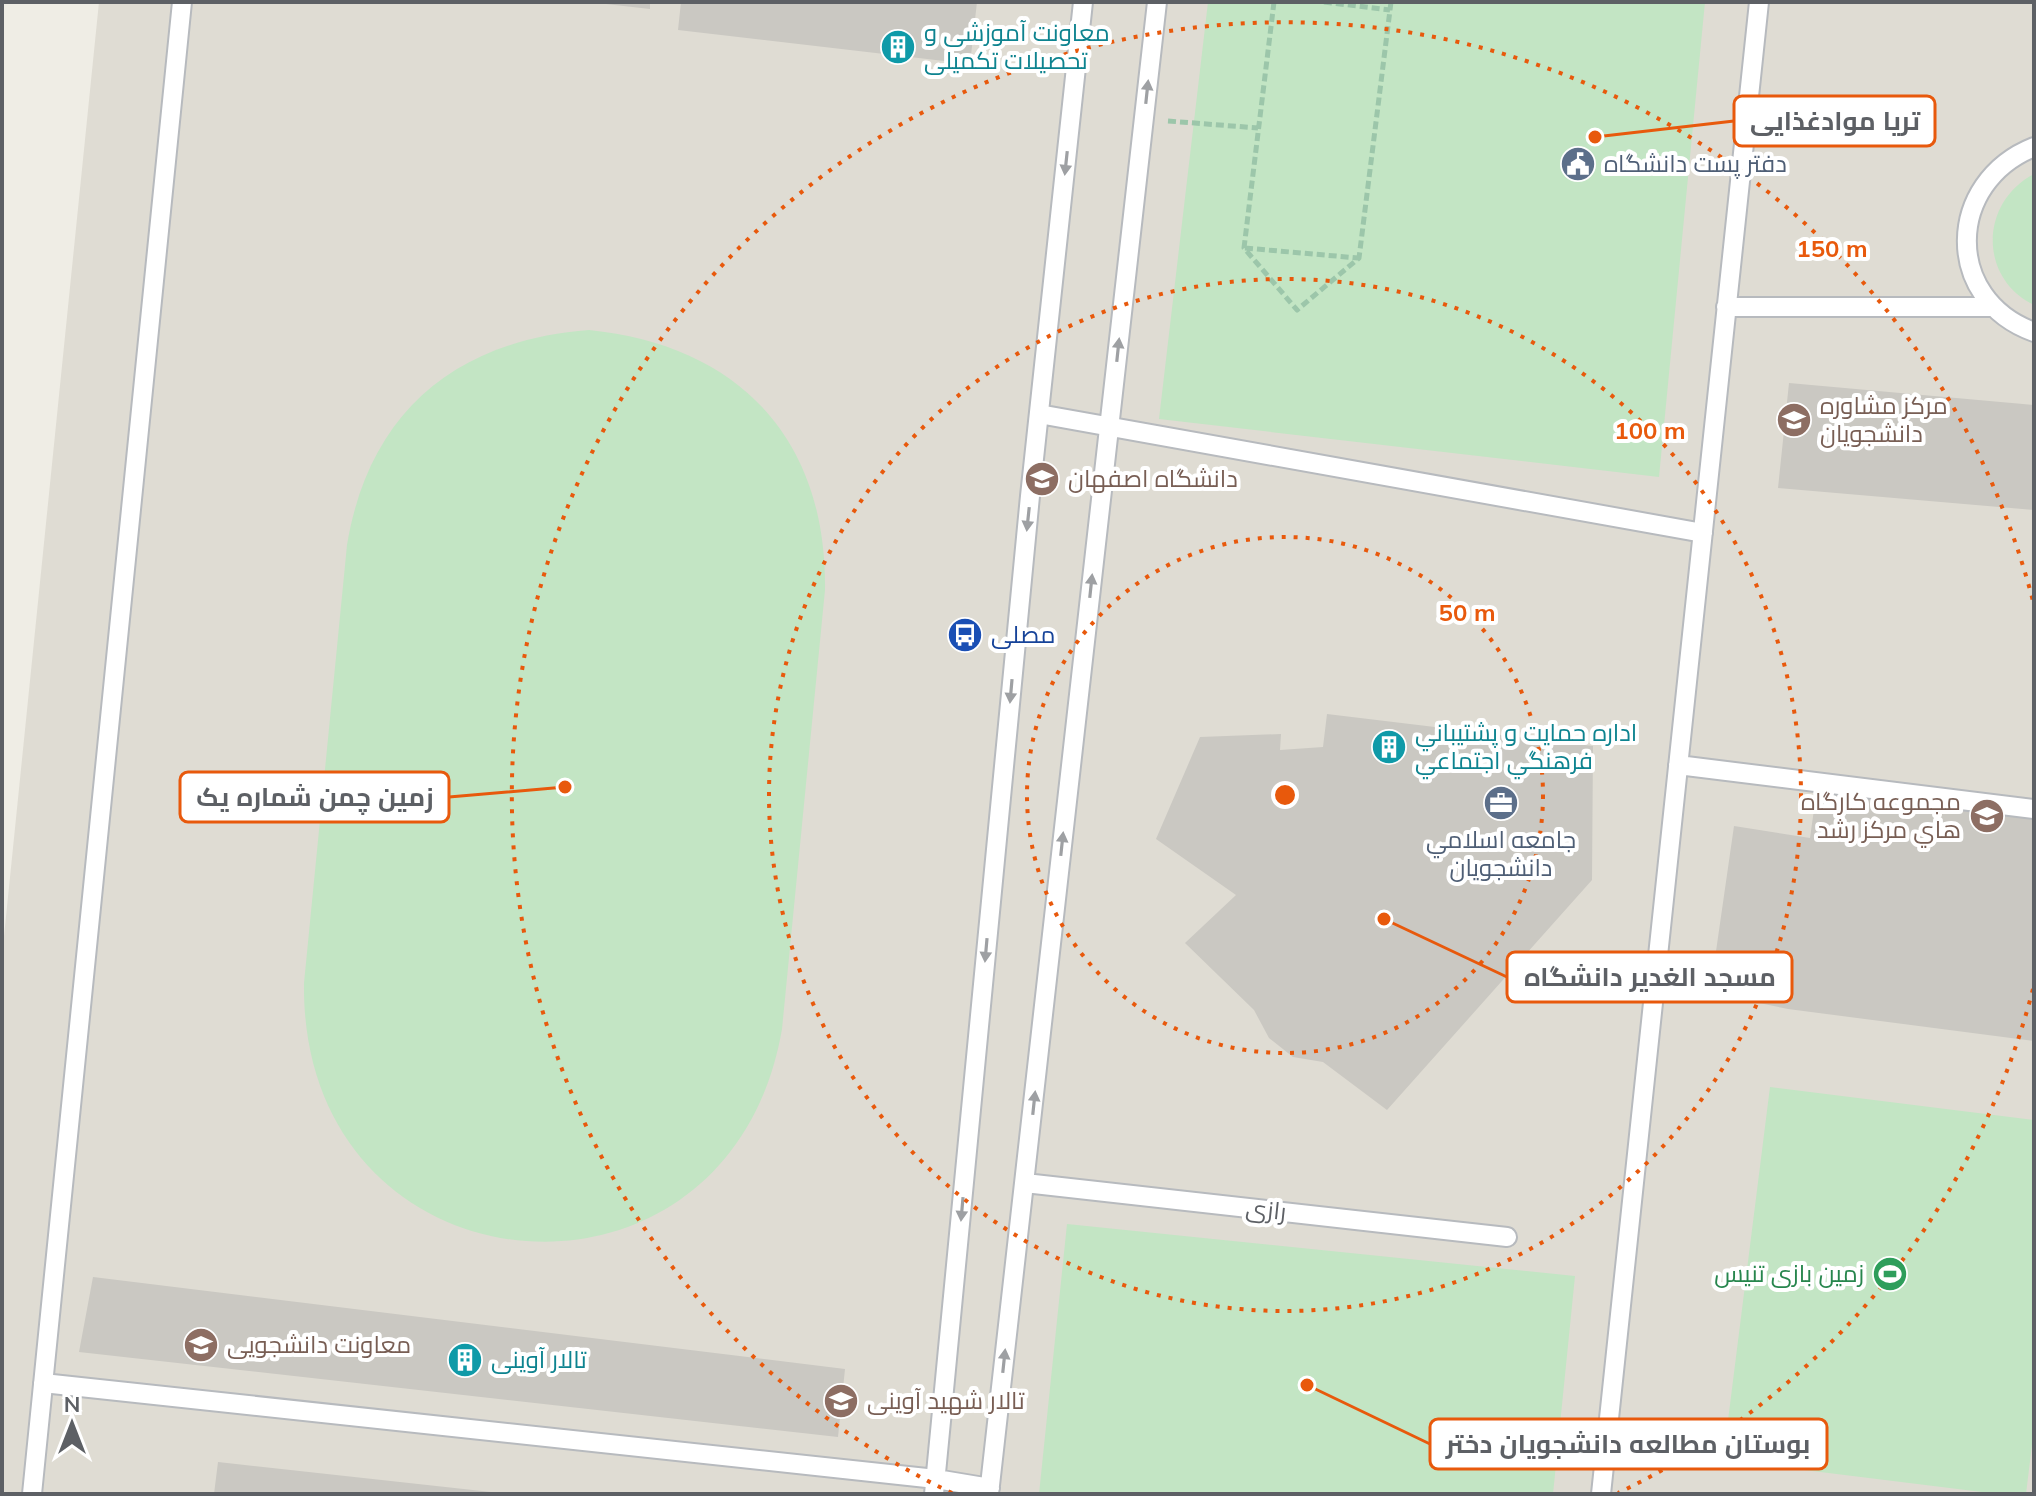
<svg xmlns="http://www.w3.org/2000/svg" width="2036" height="1496" viewBox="0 0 2036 1496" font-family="Mulish,Cairo,sans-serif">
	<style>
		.education { fill: #dfdcd3 }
		.green { fill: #c3e5c4 }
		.building { fill: #cac8c2 }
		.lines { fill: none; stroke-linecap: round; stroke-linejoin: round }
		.lane-casing { stroke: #b7babe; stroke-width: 22 }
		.path { stroke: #9cc6aa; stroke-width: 5; stroke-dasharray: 8 4; stroke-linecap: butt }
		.lane { stroke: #fff; stroke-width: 18 }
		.oneway { fill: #9ea0a3 }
		.ring { fill: none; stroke: #e8590c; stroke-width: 4; stroke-dasharray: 4 8 }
		.labels { text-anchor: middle; stroke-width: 8; stroke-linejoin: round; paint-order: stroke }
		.culture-label { font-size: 24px; fill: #0d838f; stroke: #fff; text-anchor: start }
		.service-label { font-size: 24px; fill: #4e5e75; stroke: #fff; text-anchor: start }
		.education-label { font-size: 24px; fill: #785e54; stroke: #fff; text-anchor: start }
		.transit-label { font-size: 24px; fill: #164399; stroke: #fff; text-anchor: start }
		.street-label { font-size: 24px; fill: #5d6065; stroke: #fff }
		.leisure-label { font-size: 24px; fill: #27864d; stroke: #fff; text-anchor: end }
		.centre { fill: #e8590c; stroke: #fff; stroke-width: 4 }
		.ring-label { font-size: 24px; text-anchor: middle; font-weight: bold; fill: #e8590c; stroke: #fff; stroke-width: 8; stroke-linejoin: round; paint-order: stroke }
		.leader { fill: none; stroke: #e8590c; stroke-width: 3 }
		.callout-dot { fill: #e8590c; stroke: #fff; stroke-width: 3 }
		.callout { fill: #fff; stroke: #e8590c; stroke-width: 3 }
		.callout-label { font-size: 26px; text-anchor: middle; font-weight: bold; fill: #5d6065 }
	</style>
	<rect width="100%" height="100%" fill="#efede5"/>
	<path class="education" d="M99,2H2034V1494H2V956Z"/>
	<path class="green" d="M1208,2H1705L1659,477L1159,419Z
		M2034,174V305C1978,278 1980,202 2034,174Z
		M589,330C738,345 827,438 825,590L782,1029C729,1338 300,1300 304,983L347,545C369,412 456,340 589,330Z
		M1770,1087L2034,1120V1428L2026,1494H1998L1723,1460Z
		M1067,1224L1575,1276L1553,1494H1039Z"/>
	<path class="building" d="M606,2H650V9L606,4Z
		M681,2H977L970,64L678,30Z
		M1789,383L2034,405V510L1778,488Z
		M1327,714L1593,746L1592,880L1387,1110L1323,1062L1293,1057L1269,1038L1254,1010L1185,943L1236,895L1156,839L1200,737L1281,734L1280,750L1323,747Z
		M1818,781L2034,809V1041L1788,1009L1710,993L1734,826L1810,838Z
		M93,1277L845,1369L838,1437L79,1352Z
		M218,1462L491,1492V1494H214Z"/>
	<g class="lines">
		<g class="lane-casing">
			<path id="lane" d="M2034,147C1946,182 1943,299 2034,332
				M1726,307H1993
				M1039,414L1703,533
				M1678,765L2034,809
				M1025,1183L1507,1237
				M43,1383L936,1479L990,1488
				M32,1494L182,2
				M934,1494L1030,496L1083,2
				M989,1494L1157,2
				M1601,1494L1759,2"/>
		</g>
		<path class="path" d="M1274,2L1244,248L1297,310L1359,258L1391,2
			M1324,2L1390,10
			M1168,121L1258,128
			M1245,248L1358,258"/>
		<use href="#lane" class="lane"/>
	</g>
	<defs><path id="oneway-solid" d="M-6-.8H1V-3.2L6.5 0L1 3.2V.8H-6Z" transform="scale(2)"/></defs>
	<g class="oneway">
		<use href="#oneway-solid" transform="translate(1147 92) rotate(-84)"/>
		<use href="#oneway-solid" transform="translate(1066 163) rotate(96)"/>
		<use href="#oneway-solid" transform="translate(1118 350) rotate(-84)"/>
		<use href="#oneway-solid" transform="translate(1028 519) rotate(96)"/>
		<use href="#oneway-solid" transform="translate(1091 586) rotate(-84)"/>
		<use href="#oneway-solid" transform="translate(1011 691) rotate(95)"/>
		<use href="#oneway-solid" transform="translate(1062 844) rotate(-84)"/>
		<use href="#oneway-solid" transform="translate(986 950) rotate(95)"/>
		<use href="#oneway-solid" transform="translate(1034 1103) rotate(-84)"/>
		<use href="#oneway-solid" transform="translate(962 1209) rotate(95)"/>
		<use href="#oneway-solid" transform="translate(1004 1361) rotate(-84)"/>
	</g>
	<g class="ring">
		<circle cx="1285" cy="795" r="258"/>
		<circle cx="1285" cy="795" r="516"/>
		<path d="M2033 989A773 773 0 0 1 1618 1493M952 1493A773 773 0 1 1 2033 601"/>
	</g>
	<defs>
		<g id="building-disc" transform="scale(1.8)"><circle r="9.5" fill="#0f9aa8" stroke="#fff"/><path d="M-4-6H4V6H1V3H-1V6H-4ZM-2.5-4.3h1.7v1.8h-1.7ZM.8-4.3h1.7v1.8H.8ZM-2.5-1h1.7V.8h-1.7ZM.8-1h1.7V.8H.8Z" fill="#fff"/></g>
		<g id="civic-disc" transform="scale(1.8)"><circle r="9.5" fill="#5c6f8a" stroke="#fff"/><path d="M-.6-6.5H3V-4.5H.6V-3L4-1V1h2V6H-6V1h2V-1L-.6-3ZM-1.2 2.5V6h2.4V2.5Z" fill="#fff"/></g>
		<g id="university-disc" transform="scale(1.8)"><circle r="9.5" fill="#8d6e63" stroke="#fff"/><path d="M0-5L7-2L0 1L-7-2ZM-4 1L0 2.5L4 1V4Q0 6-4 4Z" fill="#fff"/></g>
		<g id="bus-disc" transform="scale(1.8)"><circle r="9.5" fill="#1a4fb4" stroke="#fff"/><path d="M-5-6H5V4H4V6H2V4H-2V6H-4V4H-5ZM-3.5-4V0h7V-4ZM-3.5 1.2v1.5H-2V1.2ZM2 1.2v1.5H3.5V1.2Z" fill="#fff"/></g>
		<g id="office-disc" transform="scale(1.8)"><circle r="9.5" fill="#5c6f8a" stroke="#fff"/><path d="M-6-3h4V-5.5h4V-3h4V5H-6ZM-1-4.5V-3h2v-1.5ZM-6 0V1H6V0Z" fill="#fff"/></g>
		<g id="stadium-disc" transform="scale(1.8)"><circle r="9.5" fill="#2e9e5b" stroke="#fff"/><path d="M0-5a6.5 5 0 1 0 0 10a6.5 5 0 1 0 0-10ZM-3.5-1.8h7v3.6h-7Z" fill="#fff"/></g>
	</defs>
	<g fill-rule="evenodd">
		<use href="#building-disc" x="898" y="47"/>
		<use href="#civic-disc" x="1578" y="164"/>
		<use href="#university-disc" x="1794" y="420"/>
		<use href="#university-disc" x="1042" y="479"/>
		<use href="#bus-disc" x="965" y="635"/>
		<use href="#building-disc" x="1389" y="747"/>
		<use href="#office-disc" x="1501" y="803"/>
		<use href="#university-disc" x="1987" y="816"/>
		<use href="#stadium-disc" x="1890" y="1274"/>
		<use href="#university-disc" x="201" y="1345"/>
		<use href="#building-disc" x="465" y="1360"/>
		<use href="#university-disc" x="841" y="1401"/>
	</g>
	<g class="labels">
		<g class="culture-label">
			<text x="924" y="41">معاونت آموزشی و<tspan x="924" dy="28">تحصیلات تکمیلی</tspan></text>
			<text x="1415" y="741">اداره حمايت و پشتيباني<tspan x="1415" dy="28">فرهنگي اجتماعي</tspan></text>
			<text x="491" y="1368">تالار آوینی</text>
		</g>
		<g class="service-label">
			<text x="1604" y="172">دفتر پست دانشگاه</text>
			<text x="1501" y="848" text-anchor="middle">جامعه اسلامي<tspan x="1501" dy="28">دانشجويان</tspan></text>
		</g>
		<g class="education-label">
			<text x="1820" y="414">مرکز مشاوره<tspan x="1820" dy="28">دانشجویان</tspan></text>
			<text x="1068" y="487">دانشگاه اصفهان</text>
			<text x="1961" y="810" text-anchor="end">مجموعه کارگاه<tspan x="1961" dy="28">هاي مرکز رشد</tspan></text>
			<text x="227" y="1353">معاونت دانشجویی</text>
			<text x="867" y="1409">تالار شهید آوینی</text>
		</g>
		<g class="transit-label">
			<text x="991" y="643">مصلی</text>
		</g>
		<g class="street-label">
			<text transform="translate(1266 1210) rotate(6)" y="8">رازی</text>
		</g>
		<g class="leisure-label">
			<text x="1864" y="1282">زمین بازی تنیس</text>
		</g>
	</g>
	<circle cx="1285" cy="795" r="12" class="centre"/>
	<g class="ring-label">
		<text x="1832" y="257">150 m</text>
		<text x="1650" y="439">100 m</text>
		<text x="1467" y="621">50 m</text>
	</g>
	<path class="leader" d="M1595 137L1734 121M565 787L449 797M1384 919L1507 977M1307 1385L1430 1444"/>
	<g class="callout-dot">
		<circle cx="1595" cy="137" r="8"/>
		<circle cx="565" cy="787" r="8"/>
		<circle cx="1384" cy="919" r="8"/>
		<circle cx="1307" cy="1385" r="8"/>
	</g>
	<g class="callout">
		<rect x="1734" y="96" width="201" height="50" rx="8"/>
		<rect x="180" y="772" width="269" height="50" rx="8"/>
		<rect x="1507" y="952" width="285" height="50" rx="8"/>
		<rect x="1430" y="1419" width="397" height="50" rx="8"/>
	</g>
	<g class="callout-label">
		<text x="1835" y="130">تریا موادغذایی</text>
		<text x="315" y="806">زمین چمن شماره یک</text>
		<text x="1650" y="986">مسجد الغدیر دانشگاه</text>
		<text x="1628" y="1453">بوستان مطالعه دانشجویان دختر</text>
	</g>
	<rect width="2036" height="1496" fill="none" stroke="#5d6065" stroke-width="8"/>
	<g transform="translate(72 1424)" stroke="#ffffff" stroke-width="6" paint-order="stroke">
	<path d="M0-6L14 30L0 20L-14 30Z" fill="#5d6065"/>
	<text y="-12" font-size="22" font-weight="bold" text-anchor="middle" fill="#5d6065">N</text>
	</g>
</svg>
